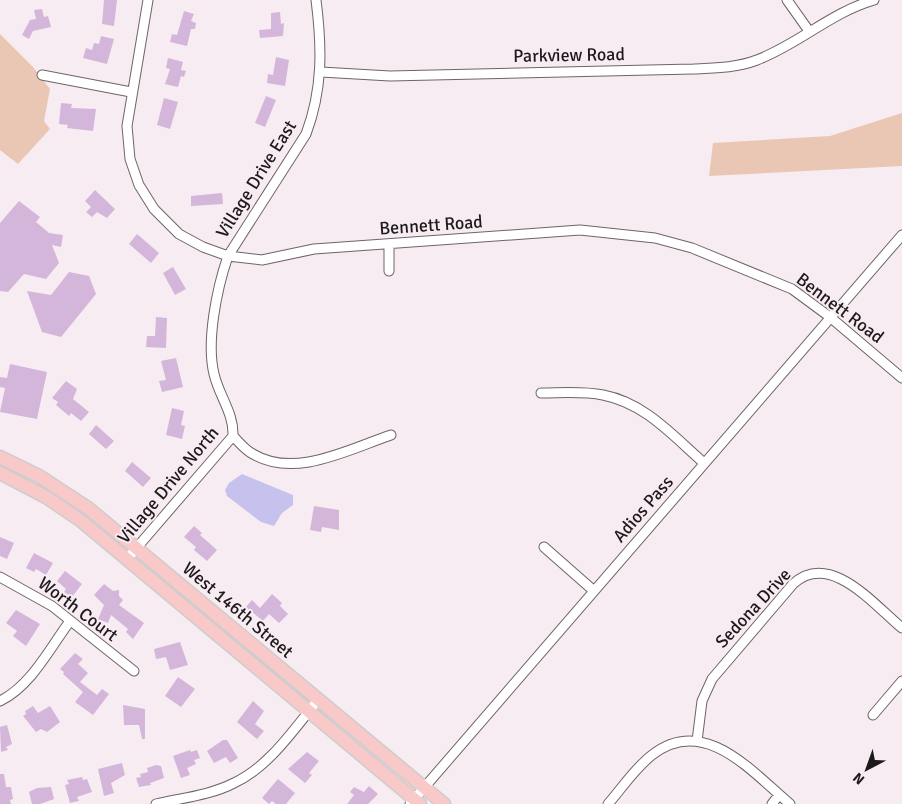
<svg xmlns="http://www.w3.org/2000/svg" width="902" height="804" viewBox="0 0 902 804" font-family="Signika,sans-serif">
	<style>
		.green { fill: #eac7b5 }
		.water { fill: #c7c2ed }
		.building { fill: #d4b6db }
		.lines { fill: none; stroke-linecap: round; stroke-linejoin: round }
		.minor-casing { stroke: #6e6468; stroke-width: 11 }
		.primary-casing { stroke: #cecdcd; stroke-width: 15 }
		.minor { stroke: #fff; stroke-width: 9 }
		.primary { stroke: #f9c8c9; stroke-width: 12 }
		.labels { text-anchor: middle; stroke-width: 4; stroke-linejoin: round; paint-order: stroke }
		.street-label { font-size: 18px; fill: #1e1a1c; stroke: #f7ecf1 }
	</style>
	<rect width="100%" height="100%" fill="#f7ecf1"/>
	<path class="green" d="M0,34L33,67L50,89L44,121L50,129L18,164L0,150Z
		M902,113V166L709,176L713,143L830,136Z"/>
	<path class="water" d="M242,474L293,495V505L282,513L274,526L261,522L227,496L225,490L229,483Z"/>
	<path class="building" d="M104,0H117L114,26L102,24Z
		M42,9L44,17L48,16L51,27L33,31L29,39L22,35L30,20L36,19L34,10Z
		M184,11L194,14L191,21L196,23L195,29H191L187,46L170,42L172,34L177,35Z
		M280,12L281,24L284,23L283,36L260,38L259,30L271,29V13Z
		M101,36L114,39L107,64L83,58L86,48L92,50L94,43L99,44Z
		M276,57L289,60L285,86L267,83L268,74L273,75Z
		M168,58L183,62L181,70L186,71L184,77L181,76L178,87L165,84L170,69L166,68Z
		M266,96L276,100L265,127L255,123Z
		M164,98L178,102L170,129L157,125Z
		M61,103L72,104L71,108L96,109L93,131L67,128L68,125L59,124Z
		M95,190L115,209L107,218L97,212L92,217L86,212L91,207L85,201Z
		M222,193L223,204L191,206V196Z
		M19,201L40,217L36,222L49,233L63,235L61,247L52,245L59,263L46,279L24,274L8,292L0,291V223Z
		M137,234L159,253L151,263L129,244Z
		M173,267L186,289L175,295L163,273Z
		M69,272L89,276L96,294L61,337L42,332L27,291L51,295Z
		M156,317L167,318L166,348L146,347L147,336H155Z
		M176,358L183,387L162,392L159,381L166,380L161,361Z
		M10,364L47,372L37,419L0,412L5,388L0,387V377L7,378Z
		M66,381L77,389L73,399L89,412L81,421L71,413L69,416L56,405L58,402L52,398Z
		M172,408L184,411L181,425L185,426L182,439L166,435Z
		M96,425L114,441L106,449L89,434Z
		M132,462L151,478L143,487L125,471Z
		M314,506L339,510V530L322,527L321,532L310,530Z
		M194,526L202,533L200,535L217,550L207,561L194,550L196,547L184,537Z
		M0,537L14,543L7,559L0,556Z
		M34,553L53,563L46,575L36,569L34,572L26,568Z
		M65,571L82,584L72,597L64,592L66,589L57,581Z
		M104,584L113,591L119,590V596L123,600L119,605L144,623L133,639L126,632L128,629L111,615L108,623L98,619L104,605L94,595Z
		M272,594L282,603L280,606L288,614L279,623L269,614L263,621L246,607L252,600L260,608Z
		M16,610L40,624L26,646L13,636L17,631L6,623Z
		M180,642L188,665L170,670L166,657L156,659L154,649Z
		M75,653L83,659L78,664L88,673L80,682L97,695L102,689L109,694L93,715L75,702L83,692L63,674L64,672L60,669Z
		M178,677L195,689L181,707L165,696Z
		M253,701L264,711L255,724L264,731L257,739L237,722Z
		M123,705L145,709V739H142L139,725H124Z
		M33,706L38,713L50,706L60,722L47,732L41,729L36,732L23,716L26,714L25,711Z
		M7,725L12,744L6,747L8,750L1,752L0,727Z
		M223,740H227L238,758L230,763L226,757L214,763L207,751Z
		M190,750L191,752L197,750L200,758L194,760L196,764L187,768L190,775L181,778L173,756Z
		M307,752L319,761L309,773L312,775L305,783L288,769Z
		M122,763L125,775L111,783L114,793L104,796L98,769Z
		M156,765L161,766L164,778L150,783L151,785L139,787L136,778L141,777L140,774L148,772L147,768Z
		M0,774H4L6,787H11L13,799L10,800L11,804H0Z
		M82,777L83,780L87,779L92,792L77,797L79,801L70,803L65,785L69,784L67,780Z
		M278,779L295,793L286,804H276L272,801L269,804L262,798Z
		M369,786L378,794L368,804H347L354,795L350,792L354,787L364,792Z
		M51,787L54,799L40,804H32L29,792L37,788Z"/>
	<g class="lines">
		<g class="minor-casing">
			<path id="minor" d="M148,0L127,126L130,159L139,185L154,209L179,234L203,247L228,256L262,260L314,249L580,230L655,238L692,248L792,289L830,317L902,378
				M787,0L809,31
				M321,72L390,76L693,69C715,68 736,68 757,60C799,44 830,13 874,0
				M42,75L131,92
				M389,271V244
				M541,393C561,393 583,391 603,395C645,403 673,436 704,463
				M233,436C239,442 245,450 253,454C295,479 349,449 391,435
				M544,547L594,591
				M127,559L233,436C234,413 219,396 214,374C206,341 217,288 228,256L306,134C323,89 322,47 316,0
				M0,577L52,606L134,671
				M0,701C31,686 50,648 70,621
				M873,715L902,681
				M697,741L702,701L712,679L793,584C830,550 874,605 902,628
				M156,804C182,798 211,795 234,783C269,767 294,729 318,700
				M410,804L902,235
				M608,804C622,788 635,768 652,755C704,714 752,772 790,804
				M772,804L779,795"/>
		</g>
		<g class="primary-casing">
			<path id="primary" d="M0,457L39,476L88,508L444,804
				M0,473L46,497L80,520L420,804"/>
		</g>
		<use href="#minor" class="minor"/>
		<use href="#primary" class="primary"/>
	</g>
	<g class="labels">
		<g class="street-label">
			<text transform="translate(569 55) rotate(-1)" y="6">Parkview Road</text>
			<text transform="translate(256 179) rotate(-58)" y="6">Village Drive East</text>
			<text transform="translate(431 225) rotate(-4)" y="6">Bennett Road</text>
			<text transform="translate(840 308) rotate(37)" y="6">Bennett Road</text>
			<text transform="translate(168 485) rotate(-50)" y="6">Village Drive North</text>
			<text transform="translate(643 509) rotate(-49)" y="6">Adios Pass</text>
			<text transform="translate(753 608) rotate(-47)" y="6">Sedona Drive</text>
			<text transform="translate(78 609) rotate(37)" y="6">Worth Court</text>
			<text transform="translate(238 610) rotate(40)" y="6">West 146th Street</text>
		</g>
	</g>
	<g transform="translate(867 769) rotate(221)" stroke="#f7ecf1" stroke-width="4" paint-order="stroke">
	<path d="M0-4L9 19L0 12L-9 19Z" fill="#1e1a1c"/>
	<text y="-8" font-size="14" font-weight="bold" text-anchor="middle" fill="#1e1a1c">N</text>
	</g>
</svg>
